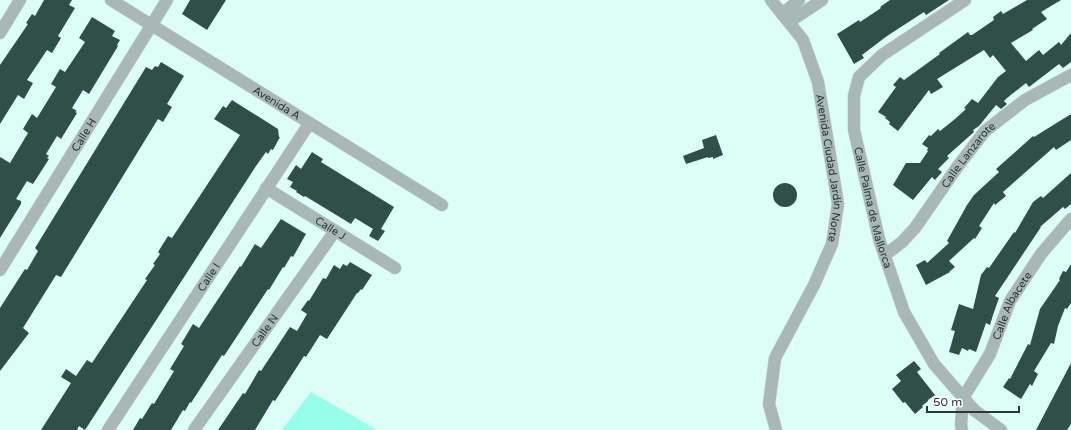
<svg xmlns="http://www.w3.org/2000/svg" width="1071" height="430" viewBox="0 0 1071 430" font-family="'Varela Round',sans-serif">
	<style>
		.green { fill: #97feeb }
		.building { fill: #314e49 }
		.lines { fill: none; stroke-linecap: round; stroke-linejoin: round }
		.minor-casing { stroke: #bcdad3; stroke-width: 13 }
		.minor { stroke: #aab8b5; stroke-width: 12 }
		.labels { text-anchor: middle; stroke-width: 4; stroke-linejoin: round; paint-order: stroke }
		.street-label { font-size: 11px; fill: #2a3734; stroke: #fff }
	</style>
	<rect width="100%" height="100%" fill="#dcfef6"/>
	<path class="green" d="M311,392L377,430H282Z"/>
	<path class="building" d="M44,0H72L69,5L75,8L58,36L61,38L52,53L47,50L27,80L33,83L24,99L18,95L0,124V65L28,24L26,23L32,14L35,16Z
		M190,0H226L207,30L182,14Z
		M890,0H949L926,15L924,12L887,36L862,55L864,58L854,64L837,34L859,20L860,22L881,8L880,7Z
		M1027,0H1061L1041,12L1047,19L1032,29L1033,30L1011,43L1026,61L1039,50L1043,55L1059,42L1061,45L1071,33V62L1063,68L1059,64L1029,87L1026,83L1007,98L1004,101L1007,104L1001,109L996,105L979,126L973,130L974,132L947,156L949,158L938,169L942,172L935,180L932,177L913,200L893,185L906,163H920L928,151L927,150L928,148L922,144L929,135L931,136L938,129L940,131L955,119L966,109L964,108L972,99L978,103L998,77L1006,71L993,55L990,58L984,50L937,79L943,87L931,94L929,90L898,131L889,124L890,122L885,118L886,117L878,112L896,87L893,85L900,77L904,80L940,54L939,53L968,32L970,35H972L994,20L993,17L1001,11L1003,14Z
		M92,17L115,31L112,36L120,40L117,45L118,46L89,94L83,90L72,108L77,111L75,112L77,113L61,139L57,136L46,154L49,156L47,158L49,159L33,184L27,181L16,199L21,201V204L0,238V157L10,163L28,133L23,129L32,114L37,118L56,87L51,84L60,69L65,72L85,42L79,38Z
		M161,62L184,76L167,104L172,107L163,122L158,119L61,277L56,275L23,328L29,333L0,371V308L23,272L25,269L27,270L38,251L35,248L146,67L152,70L155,66L158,67Z
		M232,100L278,129L279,137H280L273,150L271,149L268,154L266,152L256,166L85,430L79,426L77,430H41L71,383L61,377L66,369L76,376L87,360L92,363L147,280L145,279L155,265L153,264L160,254L158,252L168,236L172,238L240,135L214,119L223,106L226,108Z
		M1071,114V140L1056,150L1054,147L1003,192L1006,196L995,205L994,203L979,226L982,228L975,239L974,238L949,261L955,267L949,272H950L926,285L916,265L925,260L927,263L949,243L947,241L967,205L974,195L999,172L996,169L1033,136L1034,137Z
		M716,135L723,155L713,159V157L708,158V157L686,164L683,156L704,148L702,140Z
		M312,152L323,159L321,162L394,207L381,229L385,231L378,241L369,236L373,229L355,218L351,224L305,196L304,197L296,192L297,191L290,187L293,182L287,179L296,165L301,169Z
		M1071,173V204L1065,209L1063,207L1040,227H1041L995,296L999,298L993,315L990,325L986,323L976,352L969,349L968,351L962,348L959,355L949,352L955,331L951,330L959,304L973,309L981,275L987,267L989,268L1014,232L1015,233L1033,202L1041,196L1043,198Z
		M773 195a12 12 0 1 1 24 0a12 12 0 1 1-24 0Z
		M281,219L306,234L293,257L291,256L284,268L283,267L269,290L268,289L224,356L222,355L191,403L190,402L185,411L183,410L171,430H133L140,418L142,419L152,403L154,404L174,371L170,369L184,346L181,344L193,324L199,328L240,266L241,267L255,244L261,248Z
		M350,262L372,275L362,290L361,289L358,293H357L327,339L320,335L306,357L304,356L275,401L273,400L255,430H218L241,396L243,393L245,394L259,370L261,371L290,327L297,331L307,314L301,310L308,300L309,301L323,278L326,279L334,265L340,269L343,264L347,266Z
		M1071,264V303L1067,309L1065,308L1058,326L1054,344L1051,343L1034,371L1038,374L1032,386L1030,384L1021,399L1003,387L1009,378L1010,379L1028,344L1030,345L1040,309L1060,280L1059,279L1063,271L1066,272Z
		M914,361L921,369L917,372L935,395L928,400V401L922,406L923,407L915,414L905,402L903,403L892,389L901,381L896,375Z
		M1071,363V424L1067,430H1036Z"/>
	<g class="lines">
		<g class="minor-casing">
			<g id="minor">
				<path id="s1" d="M111,0L442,205"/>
				<path id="s2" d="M771,0L803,40L818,82L838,204L832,244L814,285L775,358L769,404L776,430"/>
				<path id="s3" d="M965,0L882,55L859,77L854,96V130L879,239L904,312L934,364L974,410L1001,430"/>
				<path d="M782,14L799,0"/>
				<path d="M789,22L822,0"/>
				<path d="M0,33L20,0"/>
				<path id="s4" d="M266,188L395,268"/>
				<path id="s5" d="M885,255L902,242L915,228L958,166L985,131L1025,100L1071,75"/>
				<path id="s6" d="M0,270L167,0"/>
				<path id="s7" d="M108,430L309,124"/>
				<path id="s8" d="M194,430L335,231"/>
				<path id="s9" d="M962,430L961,424L963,398L990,354L1010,301L1041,254L1071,219"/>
			</g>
		</g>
		<use href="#minor" class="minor"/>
	</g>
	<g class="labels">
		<g class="street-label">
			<text dy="4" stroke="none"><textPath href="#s1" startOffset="195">Avenida A</textPath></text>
			<text dy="4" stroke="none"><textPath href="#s6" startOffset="159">Calle H</textPath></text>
			<text dy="4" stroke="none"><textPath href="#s5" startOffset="131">Calle Lanzarote</textPath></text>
			<text dy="4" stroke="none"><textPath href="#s2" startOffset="183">Avenida Ciudad Jardín Norte</textPath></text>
			<text dy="4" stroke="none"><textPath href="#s3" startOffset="265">Calle Palma de Mallorca</textPath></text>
			<text dy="4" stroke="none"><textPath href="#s4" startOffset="76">Calle J</textPath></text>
			<text dy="4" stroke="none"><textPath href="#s7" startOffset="183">Calle I</textPath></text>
			<text dy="4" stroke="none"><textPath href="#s9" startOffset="137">Calle Albacete</textPath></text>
			<text dy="4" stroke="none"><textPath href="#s8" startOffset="122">Calle N</textPath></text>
		</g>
	</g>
	<path d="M927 406v6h92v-6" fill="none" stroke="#2a3734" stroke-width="2"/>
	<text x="933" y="406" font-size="12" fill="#2a3734" stroke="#ffffff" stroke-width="3" paint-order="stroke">50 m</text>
</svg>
